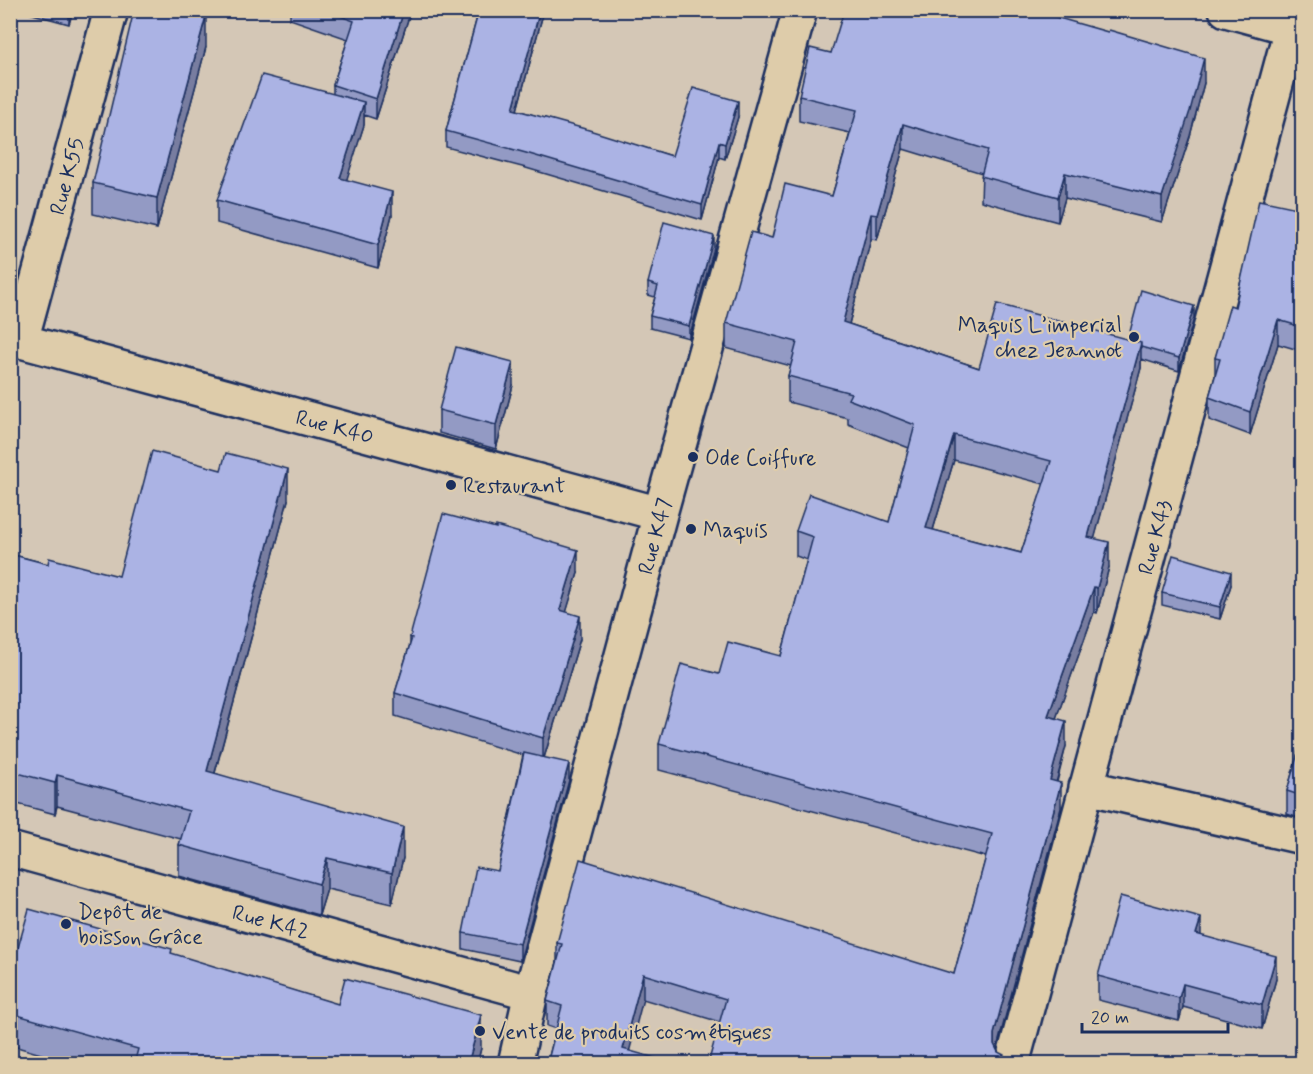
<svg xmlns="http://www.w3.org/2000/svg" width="1313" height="1074" viewBox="0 0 1313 1074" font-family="Mynerve,sans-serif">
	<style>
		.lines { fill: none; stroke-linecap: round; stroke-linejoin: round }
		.minor-casing { stroke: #1b2f5e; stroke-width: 38 }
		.minor { stroke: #deccaa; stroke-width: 33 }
		.wall { fill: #939ac4; stroke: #1b2f5e; stroke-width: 1.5; fill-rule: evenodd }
		.shaded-wall { fill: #787da0; stroke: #1b2f5e; stroke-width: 1.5 }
		.building { fill: #abb3e4; stroke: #1b2f5e; stroke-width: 1.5; fill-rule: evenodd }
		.poi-dot { fill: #1b2f5e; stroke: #deccaa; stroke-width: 2 }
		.labels { text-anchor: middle; stroke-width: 4.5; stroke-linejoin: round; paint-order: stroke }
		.street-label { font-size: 22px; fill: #1b2f5e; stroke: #deccaa }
		.poi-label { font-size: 22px; fill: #1b2f5e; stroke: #deccaa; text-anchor: start }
	</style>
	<rect width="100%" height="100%" fill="#d4c7b6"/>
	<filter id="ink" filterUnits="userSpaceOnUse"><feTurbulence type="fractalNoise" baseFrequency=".0167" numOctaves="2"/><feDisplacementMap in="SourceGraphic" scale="12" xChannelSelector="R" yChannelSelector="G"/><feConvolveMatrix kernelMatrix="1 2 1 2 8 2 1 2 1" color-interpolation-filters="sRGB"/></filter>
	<g filter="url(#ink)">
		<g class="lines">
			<g class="minor-casing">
				<path id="minor" d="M1226,10L1302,31
					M10,338L660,514
					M21,341L111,10
					M1086,787L1302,837
					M10,849L531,993
					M515,1064L531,993L660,514L800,10
					M1012,1064L1296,10"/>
			</g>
			<use href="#minor" class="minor"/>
		</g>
		<path class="wall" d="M18,10H73L69,24Z
			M290,10H411L376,119L364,115V125L346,180L392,215L378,268L217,223V200L333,94V85L348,39L290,19Z
			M479,10H544L517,110L672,156L738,117L725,159L719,157L702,220L526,168L446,147V131Z
			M745,10H767L766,16Z
			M206,47L157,229L93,214V183Z
			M831,53L1204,83L1190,136L1162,222L1065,198L1058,222L981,201L982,173L903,149L877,240L871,239L849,324L979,368L1128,339L1194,318L1179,371L1141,359V368L1094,539L1109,567L1097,613L1094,612L1056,718L1066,746L1057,782L1061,808L997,1049L1004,1064L720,1022L643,999L547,1064L556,1029L547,1026V1001L557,962V943L954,974L986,857L659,770V744L719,674L781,656L807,560L796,556V531L889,522L909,448L848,424V418L788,402V376L791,366L726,348V323L772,238L832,196L850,133L799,121V96ZM954,460L1044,484L1021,553L933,530Z
			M1302,112V145L1300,144V121Z
			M1302,209V351L1278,344L1250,435L1209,420V397L1215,376V358L1235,307Z
			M714,248L689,338L650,328V316L655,297L648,295V283Z
			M513,385L496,449L439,433V410Z
			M288,500L215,773L403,858L392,904L327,889L319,915L179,876V845L181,839L57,806L55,814L10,802V554L48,564L119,576Z
			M578,573L566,612L580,639L544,758L569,780L520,961L463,949V933L498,871L523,755L395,716V693L410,644V637Z
			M1231,585L1220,619L1162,605V593Z
			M1302,739V819L1287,814V791Z
			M1201,936L1276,979L1262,1029L1183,1007L1179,1021L1098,1000V976Z
			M172,954L481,1048L477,1064H75L10,1045V976Z"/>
		<path class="shaded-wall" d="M69,10H73L69,24Z
			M404,10H411L376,119V99Z
			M540,10H544L513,125V109Z
			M206,16V47L157,229V198Z
			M1204,58V83L1190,136L1162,222V197Z
			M738,101V117L725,159V144Z
			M364,102V125L340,201V178Z
			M903,124V149L877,240V215Z
			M13,135V167L10,176V144Z
			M719,142V157L702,220V205Z
			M1065,173V198L1058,222V197Z
			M392,192V215L378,268V245Z
			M871,214V239L843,347V322Z
			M714,236V248L689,338V326Z
			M1194,306V318L1179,371V358Z
			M1278,320V344L1250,435V412Z
			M1141,343V368L1088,562V537Z
			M513,362V385L496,449V425Z
			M954,435V460L926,553V528Z
			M288,469V500L207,802V771Z
			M1109,542V567L1097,613V588Z
			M578,550V573L560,633V610Z
			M1231,572V585L1220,619V607Z
			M1094,587V612L1048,741V716Z
			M580,616V639L543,761V738Z
			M1066,721V746L1050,805V780Z
			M569,763V780L520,961V944Z
			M57,775V806L55,814V783Z
			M1061,783V808L994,1059V1034Z
			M403,827V858L392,904V873Z
			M327,858V889L319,915V884Z
			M1201,918V941L1196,934Z
			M1276,956V979L1262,1029V1005Z
			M643,974V999L626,1064L623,1049Z
			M1183,984V1007L1179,1021V998Z
			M481,1015V1048L477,1064H468Z"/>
		<path class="building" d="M134,10H189L206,16L157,198L93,183Z
			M324,10H404L376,99L333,85L354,21Z
			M479,10H540L513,109L589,130L672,156L693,88L738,101L725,144L719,142L702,205L526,153L446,131Z
			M844,10H1016L1026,13V10H1031L1108,32L1109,30L1204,58L1190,111L1162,197L1065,173L1058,197L981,176L988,150L903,124L877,215L871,214L843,322L979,368L997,304L1141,343L1088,537L1109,542L1097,588L1094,587L1048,716L1066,721L1050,780L1061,783L994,1034V1044L998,1052L1004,1055L1002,1064H708L726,999L643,974L623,1049L676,1064H547L562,1006L547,1001L562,944L557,943L580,859L954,974L992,834L659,744L681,664L719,674L728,642L781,656L813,537L796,531L809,494L889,522L915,425L848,399L851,393L788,376L797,342L726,323L751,232L772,238L785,184L832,196L857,110L799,96L810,48L831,53ZM954,435L1051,461L1021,553L926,528Z
			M262,75L364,102L340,178L392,192L378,245L217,200Z
			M1302,112V122L1300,121Z
			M10,134L13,135L10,144Z
			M1259,200L1302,209V327L1278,320L1250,412L1209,397L1220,359L1215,358L1230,305L1235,307Z
			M664,222L714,236L689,326L650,316L658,286L648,283Z
			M1141,290L1194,306L1179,358L1141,347V343L1128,339Z
			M456,347L513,362L496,425L439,410Z
			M152,451L221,470L226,453L288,469L207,771L403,827L392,873L327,858L319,884L179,845L189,811L57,775L55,783L10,771V554L48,564L49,558L119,576Z
			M443,514L496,528V526L578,550L560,610L580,616L543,738L395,693L412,638L410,637Z
			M1173,555L1231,572L1220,607L1162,593Z
			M1302,739V796L1287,791Z
			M524,753L569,763L520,944L463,933L476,867L498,871Z
			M1120,896L1201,918L1196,934L1276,956L1262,1005L1183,984L1179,998L1098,976Z
			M29,909L172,949L171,953L338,1004L345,978L481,1015L468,1064H134L138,1049L10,1013V976Z"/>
	</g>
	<g class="poi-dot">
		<circle cx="1134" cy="337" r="6"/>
		<circle cx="693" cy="457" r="6"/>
		<circle cx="451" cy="485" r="6"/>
		<circle cx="691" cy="529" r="6"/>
		<circle cx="66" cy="924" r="6"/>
		<circle cx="480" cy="1031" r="6"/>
	</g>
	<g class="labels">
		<g class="street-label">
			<text transform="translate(66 176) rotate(-75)" y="8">Rue K55</text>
			<text transform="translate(335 426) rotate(15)" y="8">Rue K40</text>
			<text transform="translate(654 536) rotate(-75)" y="8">Rue K47</text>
			<text transform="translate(1154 537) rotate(-75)" y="8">Rue K43</text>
			<text transform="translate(271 921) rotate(15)" y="8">Rue K42</text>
		</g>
		<g class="poi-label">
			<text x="1122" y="332" text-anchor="end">Maquis L’imperial<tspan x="1122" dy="25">chez Jeannot</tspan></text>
			<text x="705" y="465">Ode Coiffure</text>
			<text x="463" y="493">Restaurant</text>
			<text x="703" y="537">Maquis</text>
			<text x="78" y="919">Depôt de<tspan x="78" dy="25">boisson Grâce</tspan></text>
			<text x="492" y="1039">Vente de produits cosmétiques</text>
		</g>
	</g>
	<rect width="1313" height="1074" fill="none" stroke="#deccaa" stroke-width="36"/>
	<rect x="18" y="18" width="1277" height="1038" fill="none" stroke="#1b2f5e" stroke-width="2" filter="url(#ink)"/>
	<path d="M1082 1023v9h146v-9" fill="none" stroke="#1b2f5e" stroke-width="3"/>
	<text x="1091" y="1023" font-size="18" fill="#1b2f5e" stroke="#deccaa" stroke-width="4.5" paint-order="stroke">20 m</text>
</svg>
